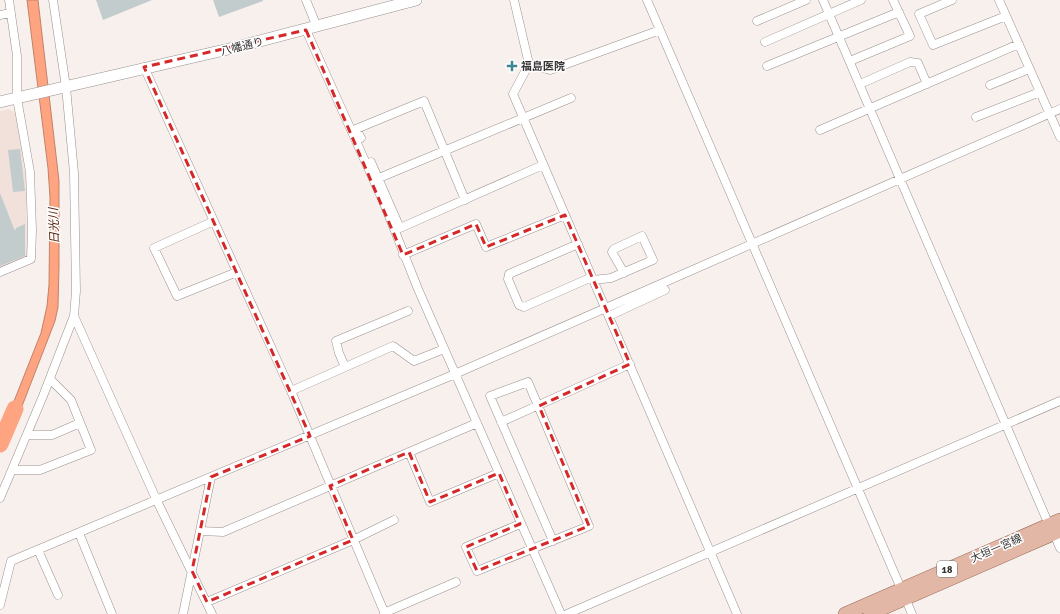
<svg xmlns="http://www.w3.org/2000/svg" width="1060" height="614" viewBox="0 0 1060 614" font-family="Signika,'Noto Sans JP',sans-serif">
	<style>
		.built { fill: #f2e1db }
		.water { fill: #fea480; stroke: #c28269 }
		.lines { fill: none; stroke-linecap: round; stroke-linejoin: round }
		.river { stroke: #fea480; stroke-width: 17 }
		.building { fill: #c3cccd }
		.street-casing { stroke: #99918e; stroke-width: 9 }
		.secondary-casing { stroke: #99918e; stroke-width: 12 }
		.primary-casing { stroke: #996a56; stroke-width: 14 }
		.street { stroke: #fff; stroke-width: 8 }
		.secondary { stroke: #fff; stroke-width: 11 }
		.primary { stroke: #e2b7a6; stroke-width: 13 }
		.marked { fill: none; stroke: #d62828; stroke-width: 3; stroke-dasharray: 8 5; stroke-linejoin: round }
		.poi-dot { fill: #3f8690; stroke: #fff; stroke-width: 1.5 }
		.labels { text-anchor: middle; stroke-width: 3; stroke-linejoin: round; paint-order: stroke }
		.shield { fill: #fff; stroke: #727070; stroke-width: 1 }
		.shield-label { font-size: 10px; font-weight: bold; fill: #363332 }
		.street-label { font-size: 11px; fill: #363332; stroke: #fff }
		.poi-label { font-size: 11px; font-weight: bold; fill: #363332; stroke: #fff; text-anchor: start }
		.water-label { font-size: 12px; font-style: italic; fill: #5b240a; stroke: #fff }
	</style>
	<rect width="100%" height="100%" fill="#f8f0ed"/>
	<path class="built" d="M9,109L16,113L26,179L27,256L25,260L0,270V111Z"/>
	<path class="water" d="M27,0H38L59,181V266L58,307L55,321L12,432L3,429L41,333L47,306L49,285L50,197L48,168Z"/>
	<g class="lines">
		<path class="river" d="M0,444L15,409"/>
	</g>
	<path class="building" d="M96,0H152L103,20Z
		M213,0H263V1L219,17Z
		M20,149L25,191L13,192L8,150Z
		M0,193L15,231L16,228L25,224V256L0,266Z"/>
	<g class="lines">
		<g class="street-casing">
			<path id="street" d="M306,0L317,27
				M514,0L529,64L513,94L737,614
				M647,0L912,614
				M823,0L1049,525
				M952,0L919,14L933,45L1006,16
				M999,0L1060,137
				M0,15L11,13
				M757,21L806,0
				M306,30L383,201L418,289L561,614
				M765,42L861,0
				M850,61L910,36L893,0
				M529,64L550,70L660,30
				M767,66L899,12
				M144,67L291,391L385,614
				M860,84L910,62L918,63L927,84
				M990,85L1029,69
				M976,117L1040,92
				M820,130L1019,44
				M361,138L356,129L424,101L465,200
				M371,162L400,228L543,165
				M379,178L571,98
				M214,221L154,248L177,296L237,272
				M578,244L509,274L508,279L519,305L524,307L592,277
				M403,255L476,224L486,247L565,215
				M0,272L31,259L32,230L30,172L17,98V56L9,0
				M593,280L611,278L653,260L642,236L614,249L612,252L624,273
				M74,316L157,501L212,614
				M609,316L665,290
				M345,367L339,353L336,341L408,311
				M291,391L393,346L414,361L444,349
				M501,422L630,364
				M27,435H52L80,423
				M409,452L430,502L499,473
				M12,470H40L91,450L71,400L50,379
				M0,498L43,396L74,316L76,291L74,173L66,87L53,0
				M520,524L466,547L477,571L589,526L528,382L490,396L553,541
				M201,531L223,532L477,423
				M79,533L112,614
				M1054,534L1060,548
				M38,550L58,595
				M207,602L353,540L394,520
				M0,605L11,561L455,374L1060,109
				M384,613L456,582
				M183,614L211,477
				M567,614L1060,401"/>
		</g>
		<g class="secondary-casing">
			<path id="secondary" d="M0,102L233,48L416,0"/>
		</g>
		<g class="primary-casing">
			<path id="primary" d="M845,614L1060,520
				M870,614L1060,531"/>
		</g>
		<use href="#street" class="street"/>
		<use href="#secondary" class="secondary"/>
		<use href="#primary" class="primary"/>
	</g>
	<path class="marked" d="M306,30L403,255L476,224L486,247L565,215L630,364L539,406L589,526L477,571L466,547L520,524L499,473L430,502L409,452L330,486L353,540L207,602L192,571L211,477L310,436L144,67Z"/>
	<path class="poi-dot" d="M510 60h4v4h4v4h-4v4h-4v-4h-4v-4h4z"/>
	<g class="labels">
		<rect class="shield" x="937" y="561" width="20" height="16" rx="3"/>
		<g class="shield-label">
			<text x="947" y="573">18</text>
		</g>
		<g class="street-label">
			<text transform="translate(242 46) rotate(-14)" y="4">八幡通り</text>
			<text transform="translate(996 548) rotate(-24)" y="4">大垣一宮線</text>
		</g>
		<g class="poi-label">
			<text x="521" y="70">福島医院</text>
		</g>
		<g class="water-label">
			<text transform="translate(54 226) rotate(-92)" y="4">日光川</text>
		</g>
	</g>
</svg>
